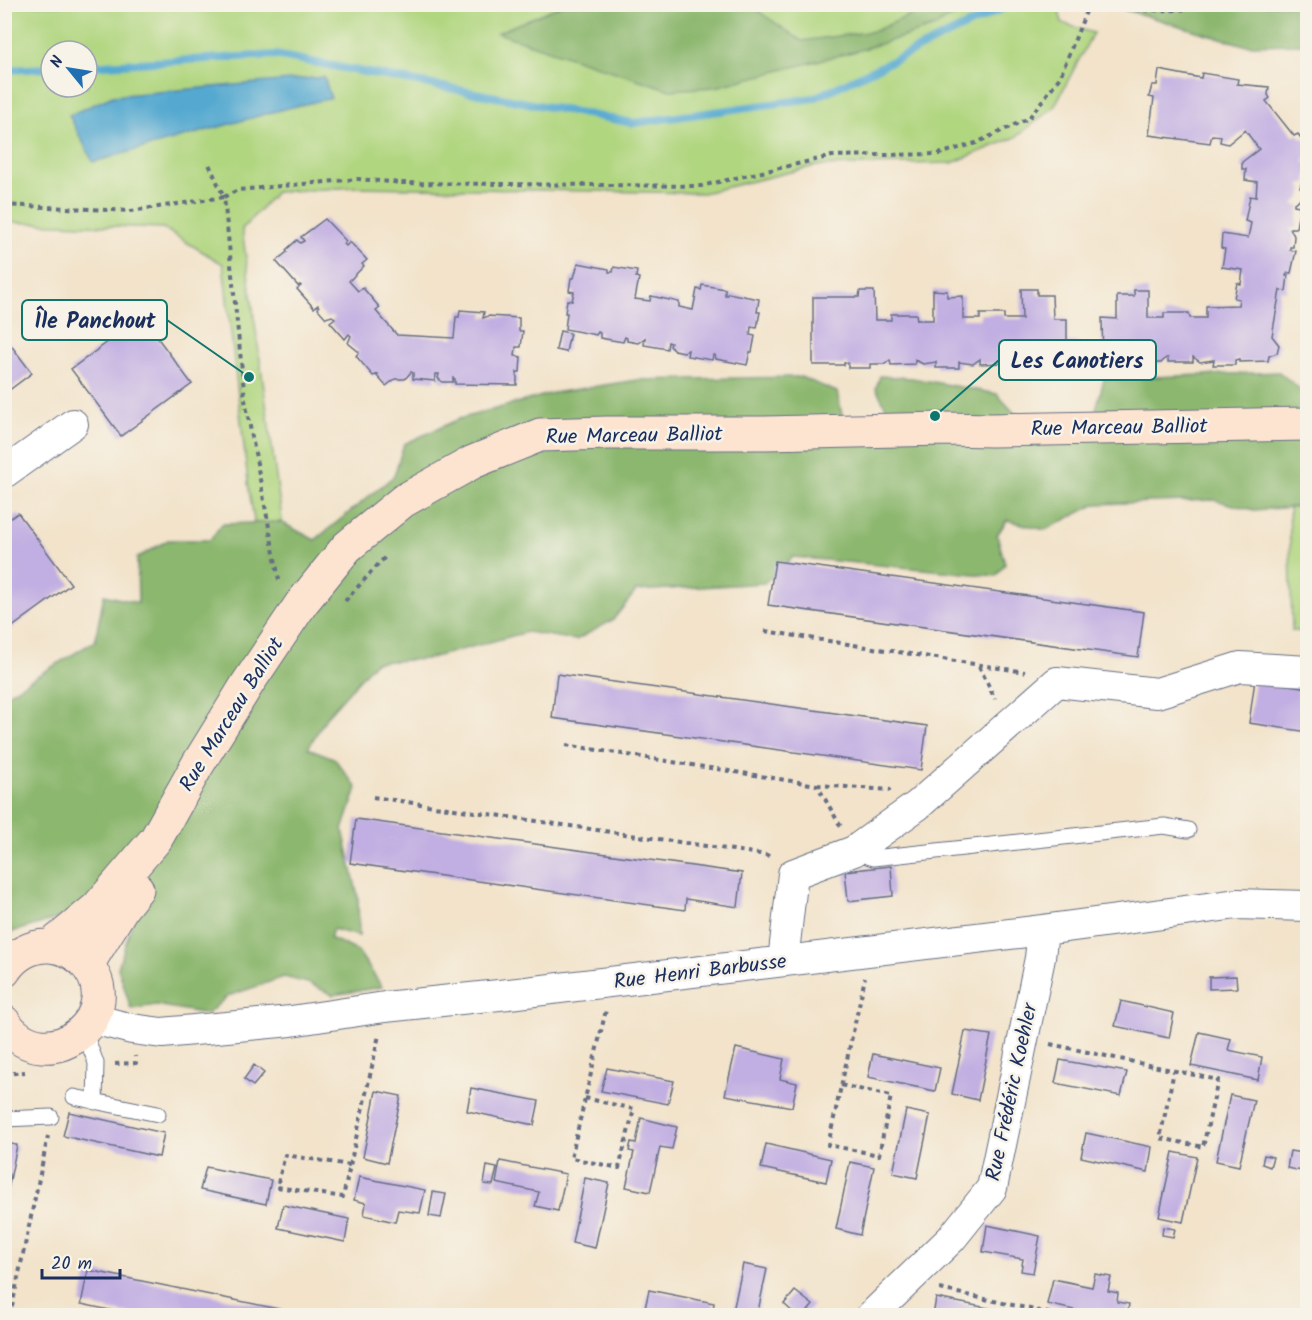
<svg xmlns="http://www.w3.org/2000/svg" width="1312" height="1320" viewBox="0 0 1312 1320" font-family="Kalam,sans-serif">
	<style>
		.green { fill: #b1d680; stroke: #66826f; stroke-width: 1.5; fill-rule: evenodd }
		.forest { fill: #8cb76e; stroke: #547366; stroke-width: 1.5 }
		.water { fill: #54a9d0; stroke: #386c97; stroke-width: 1.5 }
		.lines { fill: none; stroke-linecap: round; stroke-linejoin: round }
		.stream { stroke: #54a9d0; stroke-width: 8 }
		.building { fill: #c1aee2 }
		.lane-casing { stroke: #666e84; stroke-width: 17 }
		.street-casing { stroke: #666e84; stroke-width: 32 }
		.secondary-casing { stroke: #666e84; stroke-width: 35 }
		.path { stroke: #666e84; stroke-width: 4; stroke-dasharray: 4.5 4.5; stroke-linecap: butt }
		.lane { stroke: #fff; stroke-width: 15 }
		.street { stroke: #fff; stroke-width: 30 }
		.secondary { stroke: #fde4d1; stroke-width: 33 }
		.labels { text-anchor: middle; stroke-width: 5; stroke-linejoin: round; paint-order: stroke }
		.street-label { font-size: 21px; fill: #1b2f5e; stroke: #f7f3e8 }
		.leader { fill: none; stroke: #0f766e; stroke-width: 2 }
		.callout-dot { fill: #0f766e; stroke: #f7f3e8; stroke-width: 2 }
		.callout { fill: #f7f3e8; stroke: #0f766e; stroke-width: 2 }
		.callout-label { font-size: 22px; text-anchor: middle; font-weight: bold; fill: #1b2f5e }
	</style>
	<rect width="100%" height="100%" fill="#f7f3e8"/>
	<filter id="ink" filterUnits="userSpaceOnUse"><feTurbulence type="fractalNoise" baseFrequency=".0167" numOctaves="2"/><feDisplacementMap in="SourceGraphic" scale="12" xChannelSelector="R" yChannelSelector="G"/><feConvolveMatrix kernelMatrix="1 2 1 2 8 2 1 2 1" color-interpolation-filters="sRGB"/></filter>
	<filter id="wash" filterUnits="userSpaceOnUse"><feTurbulence type="fractalNoise" baseFrequency=".008" numOctaves="4" result="noise"/><feDisplacementMap in="SourceGraphic" scale="24" xChannelSelector="R" yChannelSelector="G"/><feGaussianBlur stdDeviation="1.35" result="paint"/><feColorMatrix in="noise" values="0 0 0 0 0 0 0 0 0 0 0 0 0 0 0 0 0 1.4 0 .05"/><feComposite in="paint" operator="in"/></filter>
	<g filter="url(#wash)">
		<rect width="100%" height="100%" fill="#f2e3ca"/>
		<path class="green" d="M1062,4L1059,10L1062,23L1093,33L1054,107L1016,137L952,163L815,166L703,193L357,187L276,192L242,229L289,571L266,594L249,490L223,264L163,228L5,222V5ZM51,51H87V87H51Z
			M1289,499H1307V631H1292Z"/>
		<path class="forest" d="M748,4L802,41L875,31L932,5H972L935,27L860,50L715,87L670,90L497,33L562,5Z
			M1109,5H1307V44L1244,45Z
			M1279,372L1307,395V506L1254,510L1214,500L1096,504L1045,530L1007,520L997,535L1005,564L996,576L793,557L764,583L636,591L613,620L576,640L527,632L427,659L375,662L327,716L308,748L334,758L357,788L343,830L358,897L359,936L333,929L330,938L358,951L382,987L333,995L308,983L284,977L228,996L207,1014L156,1005L131,1009L118,968L137,907L69,915L5,934L4,696L95,641L104,595L138,603L137,558L168,540H210L222,524L281,522L315,540L394,476L404,444L459,419L553,393L637,380L801,377L837,392L843,420L894,423L876,388L880,376L912,378L997,394L1037,438L1089,436L1104,379Z"/>
		<path class="water" d="M324,77L331,98L280,110L93,162L69,115L113,96Z"/>
		<g class="lines">
			<path class="stream" d="M87,66L275,55L633,123L814,98L1012,4
				M4,70L51,68"/>
		</g>
		<g id="blocks">
			<path class="building" d="M1159,70L1201,78L1202,73L1238,79L1237,84L1269,87L1268,95L1270,98L1266,101L1294,136L1298,134L1301,138L1308,139V151L1304,163H1308L1306,184H1301L1300,188H1303L1301,198L1294,203V205L1300,206L1296,228H1290L1294,236L1293,247H1290V250L1296,251L1291,273H1287L1286,276H1288L1286,291L1280,290L1272,336L1279,345L1277,353L1269,356L1268,361L1239,362V359L1235,360V365H1213L1214,360L1200,362L1193,357V362H1168V358H1166L1161,363H1149L1146,360V366H1122V361H1118L1117,364L1103,362L1102,318L1117,319V296H1134V290H1148V318H1164V313H1189L1190,318H1206V306L1238,305L1239,299L1234,298L1237,283L1241,284L1243,270L1222,267L1225,249L1221,248L1222,234L1248,238L1251,223L1245,221L1250,196L1256,197L1257,182L1245,180L1246,169H1242V162L1259,149L1245,130L1228,144L1220,142L1221,136L1212,135L1210,143L1149,135L1154,98L1149,97L1152,85H1157Z
				M325,219L346,241L344,244L346,246L350,242L367,260L362,264L364,266L349,281L358,291L363,288L380,308L376,311L397,335L454,338L456,317H459L460,310L484,312L483,318L488,316L519,318V331H523L521,347H516L515,356L521,357L520,372H517V385L455,384V379L453,378V382H442L438,378L439,374H436L435,381L413,379V373L411,372L405,379H395L386,386L377,376L379,374L373,376L356,356L359,352L348,343L351,336L349,334L345,339L330,322L335,318L332,316L326,318L318,309L319,307L318,305L314,308L297,289L301,286L300,285L298,286L276,261L287,252L286,250L297,240L300,243L304,241L301,237Z
				M578,263L609,269V272H613L614,267L637,271L636,277L639,278L635,299L650,301L651,296L679,302V307L693,310L697,289L701,290L702,285L725,289V295H727L728,293L759,299L757,312H760L757,328L751,327L750,335L755,336L752,352H750L747,365L716,359L715,355H713L712,360L687,356L688,350L684,352L674,350L670,346L671,343L668,342L667,349L644,345L645,338L638,343L627,341V338L625,337L623,342L600,338V333L598,332L596,335L565,329L567,313H565L567,300L572,301L574,292L569,291L571,278H574Z
				M1021,289H1037V295H1052L1053,319H1067V342H1078V361L1049,362L1050,367H1024V361L1011,363L1007,359H1005L1004,363L980,364V359L973,364L959,362V368H936V362L923,364L915,360V364L891,365L890,360L885,364H870V368H848V363H844V365H813V297H859L860,291H874L875,320H891V314H916L917,320H933V290L947,291V297L963,296V319H980V314H1004V319H1022Z
				M142,317L192,384L121,436L71,369Z
				M560,331L570,333L566,352L556,350Z
				M4,336L32,373L4,394Z
				M18,513L71,584L4,633V523Z
				M775,561L1144,612L1138,657L768,605Z
				M557,674L927,726L921,770L552,718Z
				M1255,680L1308,688V732L1249,723Z
				M356,819L742,873L738,907L686,899L685,910L350,863Z
				M891,866L893,896L848,901L845,871Z
				M1236,976L1237,988L1209,989V977Z
				M1121,1001L1174,1013L1169,1038L1115,1026Z
				M965,1031L991,1035L978,1100L952,1094Z
				M1199,1032L1231,1039L1228,1050L1262,1057L1258,1080L1191,1066Z
				M736,1048L784,1059L780,1079L797,1083L792,1107L725,1095Z
				M873,1054L940,1068L935,1091L868,1077Z
				M1060,1060L1127,1072L1121,1096L1055,1083Z
				M254,1065L264,1073L253,1086L244,1079Z
				M607,1068L674,1081L668,1104L601,1091Z
				M471,1088L539,1101L534,1125L467,1111Z
				M376,1091L401,1096L387,1163L363,1157Z
				M1230,1095L1254,1100L1239,1166L1216,1161Z
				M906,1110L930,1115L917,1178L893,1173Z
				M69,1112L164,1133L159,1157L63,1136Z
				M641,1118L677,1127L672,1149L660,1147L650,1192L626,1187L634,1152L629,1151L631,1142L636,1143Z
				M1086,1133L1152,1147L1148,1172L1081,1157Z
				M4,1143L17,1145L6,1200H4Z
				M766,1144L831,1159L826,1182L761,1168Z
				M1290,1151L1308,1154L1307,1172L1287,1168Z
				M1173,1152L1197,1157L1183,1222L1159,1217Z
				M1264,1155L1273,1157L1270,1167L1262,1164Z
				M500,1161L566,1174L558,1211L535,1206L539,1192L496,1183Z
				M850,1162L874,1167L860,1235L836,1229Z
				M487,1166L497,1168L493,1185L484,1184Z
				M206,1167L271,1180L266,1204L200,1190Z
				M359,1177L425,1190L420,1213L398,1210L395,1222L364,1215L366,1203L354,1200Z
				M585,1178L609,1183L595,1248L572,1243Z
				M433,1192L446,1194L441,1218L429,1216Z
				M283,1205L349,1219L345,1242L278,1228Z
				M987,1225L1040,1236L1033,1273L1021,1271L1023,1259L983,1252Z
				M1163,1227L1175,1229L1173,1237L1162,1235Z
				M743,1264L767,1269L757,1316H732Z
				M88,1270L303,1314V1316H138L81,1304Z
				M1095,1274L1111,1277L1108,1291L1118,1293L1117,1302L1129,1304L1127,1316H1101L1047,1304L1053,1279L1092,1287Z
				M649,1290L714,1303L712,1316H656L644,1313Z
				M795,1291L813,1305L804,1316H797L784,1304Z
				M936,1298L1009,1312V1316H933Z"/>
		</g>
	</g>
	<g filter="url(#ink)">
		<use href="#blocks" fill-opacity="0" stroke="#666e84" stroke-width="1.5"/>
		<g class="lines">
			<g class="lane-casing">
				<path id="lane" d="M854,851L873,858L1164,826L1188,830
					M84,1031L96,1063L95,1102
					M74,1097L158,1114
					M4,1119L51,1117"/>
			</g>
			<g class="street-casing">
				<path id="street" d="M4,473L73,424
					M783,961L793,874L854,851L918,805L1057,682L1157,693L1240,667L1308,671
					M93,1019L132,1029L162,1033L291,1021L385,1007L518,993L1043,930L1237,904L1308,906
					M871,1316L951,1239L992,1188L1040,958L1043,930"/>
			</g>
			<g class="secondary-casing">
				<path id="secondary" d="M51,946L97,908L156,839L198,764L248,683L301,604L347,547L403,501L473,462L540,435L608,433H765L944,429L992,430L1308,424
					M87,965L122,908L137,889
					M4,971C14,955 31,945 50,946C63,947 74,952 83,961C133,1011 48,1085 4,1022"/>
			</g>
			<path class="path" d="M1091,4C1122,12 1190,13 1221,4
				M4,205L131,211L224,197L208,162
				M279,580L245,400L224,197L238,190L358,179L402,183L701,186L832,156L939,154L976,143L1029,118L1060,77L1089,4
				M345,601L386,556
				M765,631L1025,672
				M979,666L995,699
				M566,745L817,785L841,827
				M817,785L891,790
				M373,797L767,855L771,858
				M1050,1044L1218,1080L1203,1147L1160,1138L1174,1071
				M115,1064L136,1063L135,1056
				M4,1074L25,1072
				M841,1085L891,1096L879,1155L828,1145L865,978
				M585,1098L634,1109L619,1168L571,1158L606,1010
				M350,1165L285,1155L277,1187L343,1197L379,1035
				M940,1289L1062,1316
				M10,1316L48,1136"/>
			<use href="#lane" class="lane"/>
			<use href="#street" class="street"/>
			<use href="#secondary" class="secondary"/>
		</g>
	</g>
	<g class="labels">
		<g class="street-label">
			<text transform="translate(1119 427) rotate(-1)" y="7">Rue Marceau Balliot</text>
			<text transform="translate(634 435) rotate(-1)" y="7">Rue Marceau Balliot</text>
			<text transform="translate(231 714) rotate(-58)" y="7">Rue Marceau Balliot</text>
			<text transform="translate(700 971) rotate(-7)" y="7">Rue Henri Barbusse</text>
			<text transform="translate(1011 1092) rotate(-78)" y="7">Rue Frédéric Koehler</text>
		</g>
	</g>
	<path class="leader" d="M249 377L167 320M935 416L999 360"/>
	<g class="callout-dot">
		<circle cx="249" cy="377" r="6"/>
		<circle cx="935" cy="416" r="6"/>
	</g>
	<g class="callout">
		<rect x="22" y="300" width="145" height="40" rx="6"/>
		<rect x="999" y="340" width="157" height="40" rx="6"/>
	</g>
	<g class="callout-label">
		<text x="95" y="328">Île Panchout</text>
		<text x="1077" y="368">Les Canotiers</text>
	</g>
	<rect width="1312" height="1320" fill="none" stroke="#f7f3e8" stroke-width="24"/>
	<g transform="translate(69 69) rotate(300)"><circle r="28" fill="#f7f3e8" stroke="#9fa5b1" stroke-width="1.5"/>
	<path d="M0-4.5L10 22L0 15L-10 22Z" fill="#1f6fb2"/>
	<text y="-9" font-size="16" font-weight="bold" text-anchor="middle" fill="#1b2f5e">N</text>
	</g>
	<path d="M42 1269v9h78v-9" fill="none" stroke="#1b2f5e" stroke-width="3"/>
	<text x="51" y="1269" font-size="18" fill="#1b2f5e" stroke="#f7f3e8" stroke-width="4.5" paint-order="stroke">20 m</text>
</svg>
